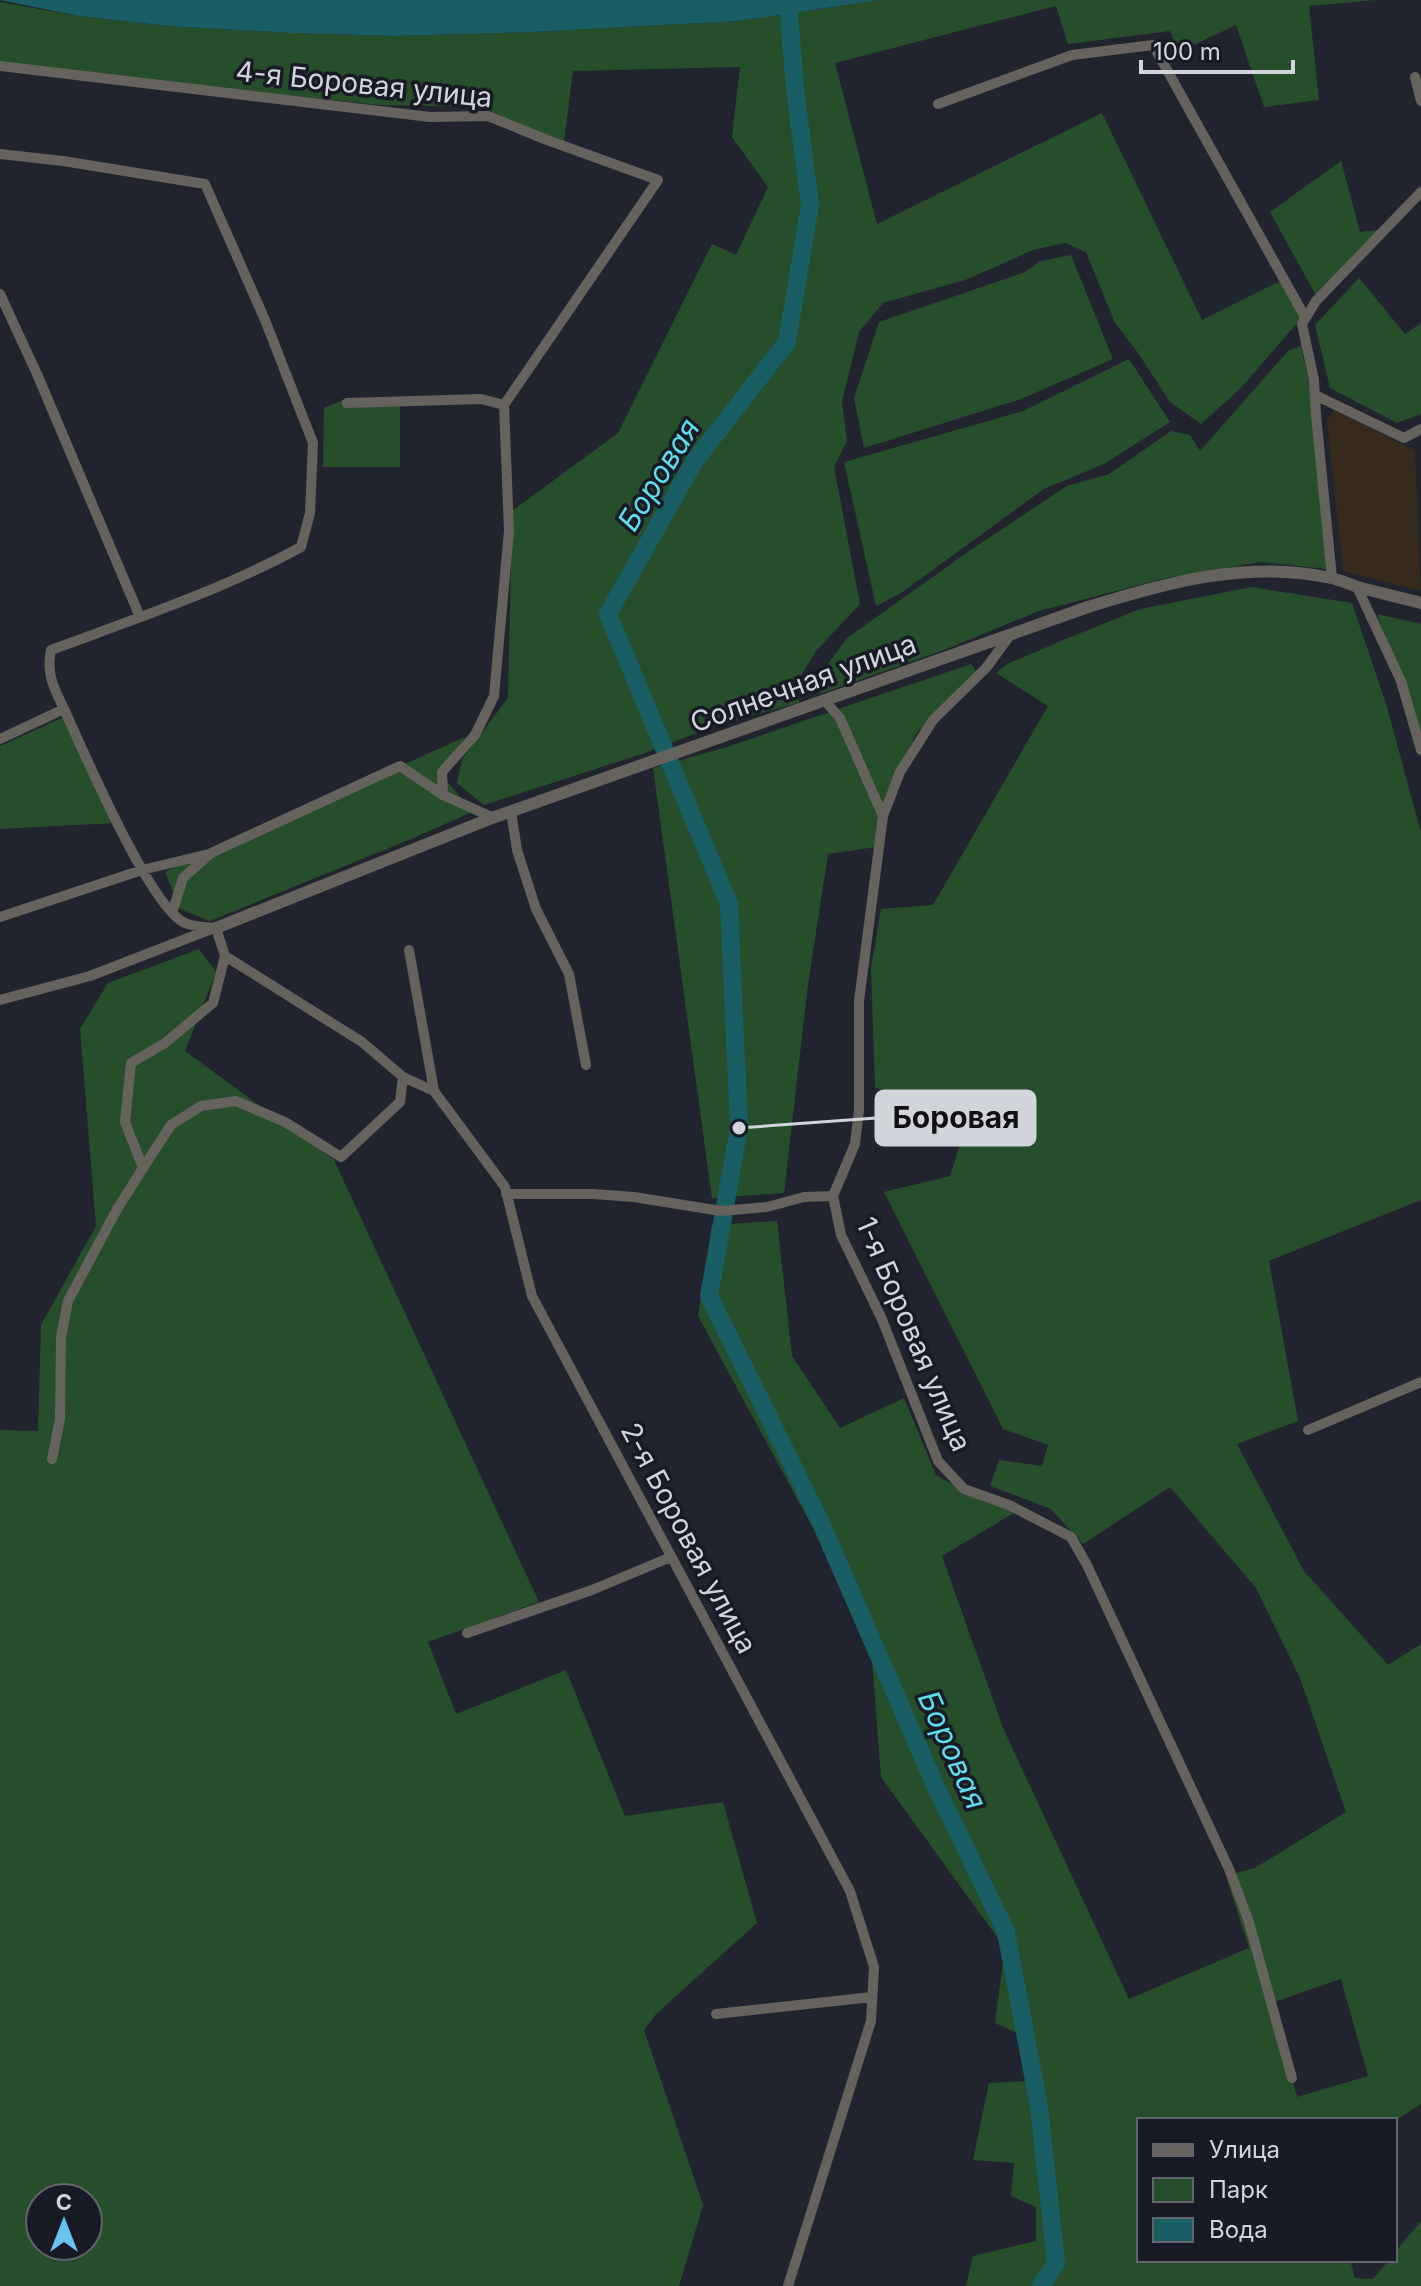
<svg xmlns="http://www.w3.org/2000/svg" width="1421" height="2286" viewBox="0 0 1421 2286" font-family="Inter,sans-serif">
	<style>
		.commercial { fill: #352a1b }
		.green { fill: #274e2a; fill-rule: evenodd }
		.water { fill: #195d65 }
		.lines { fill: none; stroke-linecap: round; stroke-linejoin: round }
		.river { stroke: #195d65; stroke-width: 18 }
		.minor { stroke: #66635e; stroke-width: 10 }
		.tertiary { stroke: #66635e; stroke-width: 12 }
		.labels { text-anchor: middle; stroke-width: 7; stroke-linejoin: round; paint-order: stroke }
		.street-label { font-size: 28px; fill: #d1d4db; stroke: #181b25 }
		.water-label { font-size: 30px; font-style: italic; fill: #5fddec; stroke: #181b25 }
		.leader { fill: none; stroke: #d1d4db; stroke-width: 3 }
		.callout-dot { fill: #d1d4db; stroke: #181b25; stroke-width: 3 }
		.callout { fill: #d1d4db; stroke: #d1d4db; stroke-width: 3 }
		.callout-label { font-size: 30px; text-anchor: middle; font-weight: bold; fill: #111 }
	</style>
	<rect width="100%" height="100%" fill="#21242f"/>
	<path class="commercial" d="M1335,410L1415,451L1421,591L1343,571L1327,420Z"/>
	<path class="green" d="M880,0H1375L1309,6L1319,100L1264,107L1236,25L1179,52L1170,31L1068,44L1056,6L835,63L877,224L1102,113L1202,320L1284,279L1304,315L1240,389L1201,424L1170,402L1136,350L1115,323L1086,252L1065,243L1033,250L968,279L883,303L859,332L842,401L847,441L834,467L860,604L816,651L799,679V703L720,724L645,753L484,805L457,783L462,759L508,698L512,511L618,433L712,244L736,255L768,187L732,137L740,67L573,71L564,142L561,146L483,107L379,105L0,64V2L79,16L168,26L294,33L394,36L533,32L738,21Z
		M1341,161L1360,232L1378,230L1318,299L1270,212Z
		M1071,255L1113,359L1021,399L864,448L854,398L879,322L1025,272L1040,261Z
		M1359,278L1405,334L1421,323V414L1397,423L1330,388L1315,325Z
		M1301,346L1312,395L1327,569L1261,562L1166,578L1039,611L944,650L820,694L819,676L847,638L972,549L1067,486L1109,474L1171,431L1190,435L1200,451L1288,351Z
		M1129,359L1170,422L1104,464L1044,489L901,593L876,606L844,462L1023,411Z
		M343,400L400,401V467H323L324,408Z
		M1252,587L1352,603L1387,707L1421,833V1200L1269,1261L1298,1421L1237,1444L1304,1571L1388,1665L1421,1644V2104L1395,2121L1139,2120V2260H1350L1355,2278L1373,2279L1389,2260H1395V2252L1421,2221V2286H966L973,2256L1036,2241V2207L1011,2196L1014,2163L973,2160L989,2083L1031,2081L1026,2037L995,2023L1005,1948L881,1777L870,1633L698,1316L712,1225L777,1221L792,1356L840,1428L904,1398L936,1475L985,1502L1017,1511L942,1556L1003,1728L1129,1999L1249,1948L1227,1880L1236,1873L1255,1868L1346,1812L1300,1678L1256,1588L1170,1487L1083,1544L1051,1509L990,1486L999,1460L1042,1466L1048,1445L1003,1429L884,1192L950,1176L964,1132L875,1087L871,968L881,909L933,905L1048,706L996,673L1007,664L1061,641L1140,609ZM1341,1979L1368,2076L1297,2097L1271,2003Z
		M1377,614L1421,624V757Z
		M971,664L976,671L916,734L884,798L876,847L828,854L808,984L784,1193L712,1198L653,768L730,746Z
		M64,717L116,823L0,829V746Z
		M465,737L443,776L472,812L411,839L210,921L180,909L165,872Z
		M199,949L216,972L185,1051L334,1160L539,1602L428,1642L456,1714L566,1670L625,1816L723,1802L757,1923L656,2014L644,2030L703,2205L679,2286H0V1430L38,1431L41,1325L96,1226L80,1029L108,983ZM40,2198H88V2246H40Z"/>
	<path class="water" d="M0,0H880L738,21L533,32L394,36L294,33L168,26L79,16Z"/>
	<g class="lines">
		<path class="river" d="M788,0L795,89L810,205L787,342L694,462L608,614L729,904L739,1128L709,1296L821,1523L935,1785L1006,1932L1039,2107L1056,2263L1041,2286"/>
		<path class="minor" d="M0,66L430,117L488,116L547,140L658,180L504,405L509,531L494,696L475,735L442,772L443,795
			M1415,77L1421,101
			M938,104L1072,55L1153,45L1305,317
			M0,154L63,161L205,184L265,320L313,443L310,513L301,547C222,590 135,619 51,650C46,674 54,688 64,709C83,750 150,908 185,923C194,927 207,927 216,928
			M0,294L37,374L140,617
			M1315,395L1404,438L1421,429
			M347,403L481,399L504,405
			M1332,578L1316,415L1314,380L1302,324L1316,301L1421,192
			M1357,587L1401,681L1421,750
			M1011,634L986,668L933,720L900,772L883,816L859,1001V1110L855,1144L833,1196L841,1235L881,1317L938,1461L964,1489L1009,1505L1071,1537L1087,1565L1229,1869L1248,1919L1292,2078
			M825,701L840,718L883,816
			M0,739L64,709
			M511,811L517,850L536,909L569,974L586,1065
			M172,913L183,878L211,853L400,766L443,795L494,818
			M0,917L142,870L209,854
			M216,928L225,956L362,1042L403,1077L434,1091L505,1187L532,1296L850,1891L874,1967L871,2021L788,2286
			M409,950L434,1091
			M0,1000L90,976L214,928
			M143,1168L171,1125L201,1106L236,1101L285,1122L341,1157L400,1102L403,1077
			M506,1194H593L634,1197L721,1211L767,1207L804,1197L833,1196
			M1308,1430L1421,1382
			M52,1459L60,1419L61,1337L68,1301L116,1211L143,1168L125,1122L131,1063L165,1043L213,1003L225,956
			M467,1633L592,1590L671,1557
			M716,2014L872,1997"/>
		<path class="tertiary" d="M216,928L492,818L1088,607C1168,582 1247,560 1331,578C1341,580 1351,585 1361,588C1381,593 1401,598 1421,603"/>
	</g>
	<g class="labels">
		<g class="street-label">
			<text transform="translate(364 84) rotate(6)" y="10">4-я Боровая улица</text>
			<text transform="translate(803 683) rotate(-20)" y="10">Солнечная улица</text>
			<text transform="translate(914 1334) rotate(67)" y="10">1-я Боровая улица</text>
			<text transform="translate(689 1538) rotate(62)" y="10">2-я Боровая улица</text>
		</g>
		<g class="water-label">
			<text transform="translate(659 475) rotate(-58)" y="10">Боровая</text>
			<text transform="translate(952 1750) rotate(66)" y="10">Боровая</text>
		</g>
	</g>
	<path class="leader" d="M739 1128L876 1118"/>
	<circle class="callout-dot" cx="739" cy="1128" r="8"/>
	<rect class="callout" x="876" y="1091" width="159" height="54" rx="8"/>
	<g class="callout-label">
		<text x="956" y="1128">Боровая</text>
	</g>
	<rect x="1137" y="2118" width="260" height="144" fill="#181b25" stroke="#62656e" stroke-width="2"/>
	<rect x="1153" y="2144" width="40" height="12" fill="#66635e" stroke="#62656e" stroke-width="2"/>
	<text x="1209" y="2158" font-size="24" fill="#d1d4db">Улица</text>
	<rect x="1153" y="2178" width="40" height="24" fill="#274e2a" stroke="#62656e" stroke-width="2"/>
	<text x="1209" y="2198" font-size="24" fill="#d1d4db">Парк</text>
	<rect x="1153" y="2218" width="40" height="24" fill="#195d65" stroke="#62656e" stroke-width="2"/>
	<text x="1209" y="2238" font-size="24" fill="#d1d4db">Вода</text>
	<g transform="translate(64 2222)"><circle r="38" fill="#181b25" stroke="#62656e" stroke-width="2"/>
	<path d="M0-6L14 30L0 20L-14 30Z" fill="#69c3f1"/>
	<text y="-12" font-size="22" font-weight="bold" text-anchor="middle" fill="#d1d4db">С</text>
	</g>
	<path d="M1141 60v12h152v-12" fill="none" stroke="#d1d4db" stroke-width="4"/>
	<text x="1153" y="60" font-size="24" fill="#d1d4db" stroke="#181b25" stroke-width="6" paint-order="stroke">100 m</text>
</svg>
